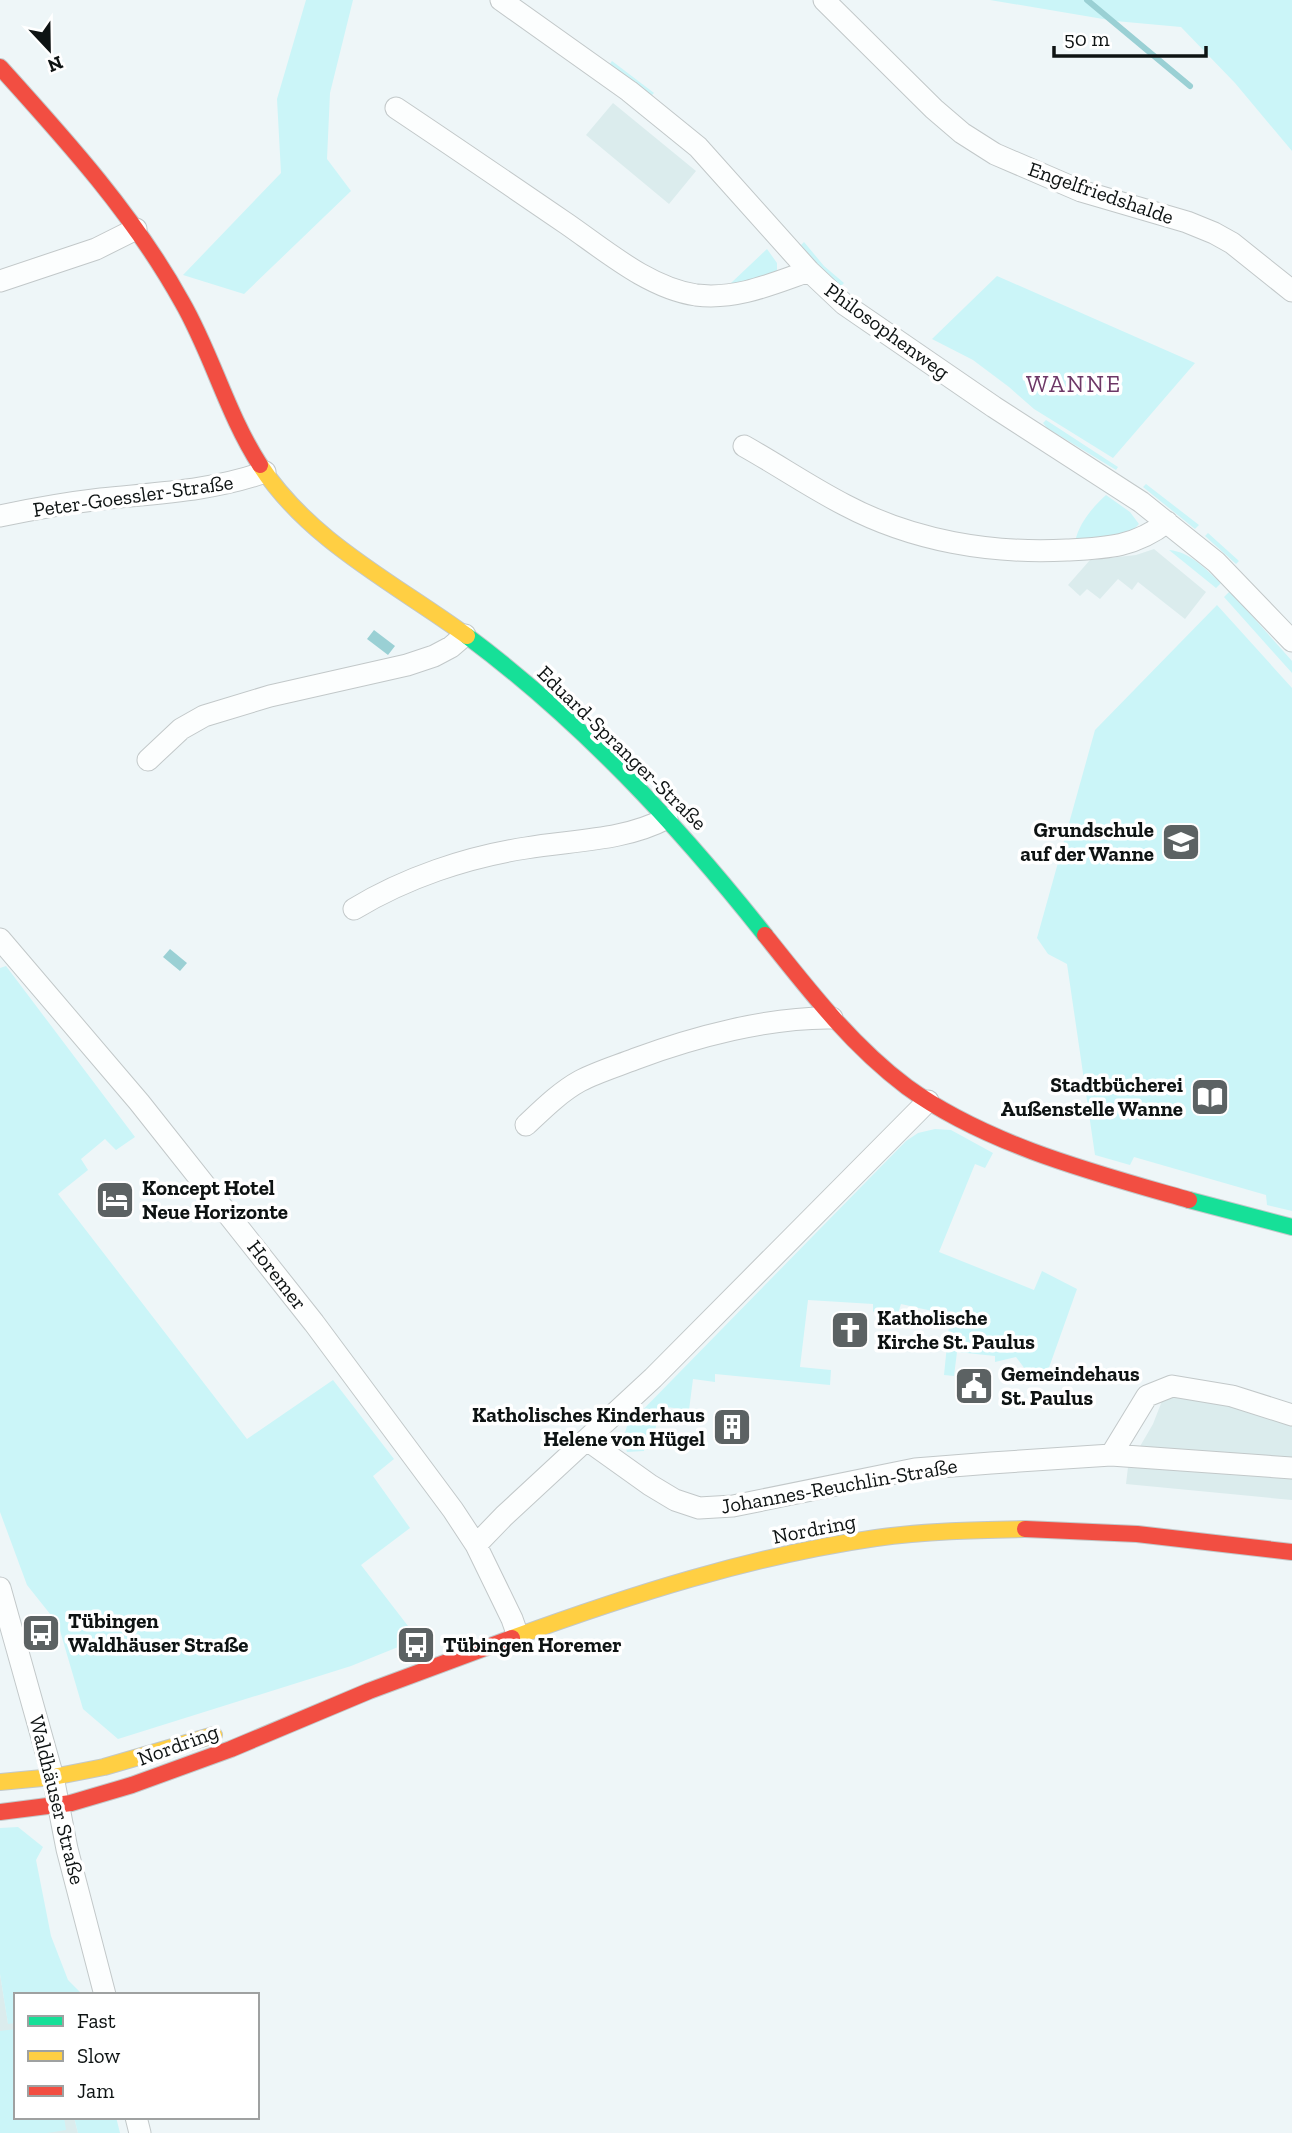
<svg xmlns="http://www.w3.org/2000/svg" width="1292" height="2133" viewBox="0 0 1292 2133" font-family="'Zilla Slab',serif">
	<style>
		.built { fill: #dbeced }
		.green { fill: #cbf5f8 }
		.water { fill: #9ad0d4 }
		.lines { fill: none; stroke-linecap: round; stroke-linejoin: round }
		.stream { stroke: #9ad0d4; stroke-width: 6 }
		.street-casing { stroke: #c2c8c9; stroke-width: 23 }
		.fast-casing { stroke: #c2c8c9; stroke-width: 18 }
		.slow-casing { stroke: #c2c8c9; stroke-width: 18 }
		.jam-casing { stroke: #c2c8c9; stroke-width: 18 }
		.street { stroke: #fcfefe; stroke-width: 21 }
		.fast { stroke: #16e098; stroke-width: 16 }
		.slow { stroke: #ffcf43; stroke-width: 16 }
		.jam { stroke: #f24e42; stroke-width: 16 }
		.labels { text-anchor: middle; stroke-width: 7; stroke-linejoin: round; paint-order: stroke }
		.street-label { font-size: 21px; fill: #0e1313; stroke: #fff }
		.poi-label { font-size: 21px; font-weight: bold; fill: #0e1313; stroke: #fff; text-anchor: start }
		.quarter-label { font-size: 24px; letter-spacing: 2px; fill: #6d3867; stroke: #fff }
	</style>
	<rect width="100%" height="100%" fill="#eef6f8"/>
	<path class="built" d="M613,103L696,171L669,204L586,135Z
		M1154,549L1206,592L1185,619L1138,582L1132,590L1118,579L1100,599L1087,589L1080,596L1068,585L1090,560L1136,555Z
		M1167,1388L1292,1415V1500L1126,1484L1128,1467L1153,1424Z
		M0,1974L8,2023H16V2117H74L78,2133H0Z"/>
	<path class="green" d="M306,0H353L330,93L327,159L351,191L244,294L183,275L281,173L277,99Z
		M990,0H1292V151L1235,83L1181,27L1115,21Z
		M612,61L654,93L651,96L609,65Z
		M804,242L824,266L844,283L841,286L821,269L801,245Z
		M767,249L777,263V271L773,276L732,286L731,283Z
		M997,276L1195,363L1113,458L1034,409L1009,387L973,360L932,339Z
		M1046,420L1118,467L1116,470L1047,428L1043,423Z
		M1146,484L1199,525L1195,529L1143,487Z
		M1106,495L1130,512L1139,524L1130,533L1075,542C1079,523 1092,508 1106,495Z
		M1208,533L1239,561L1236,564L1205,536Z
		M1169,550C1191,552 1205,569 1221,583L1216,588Z
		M1230,591L1292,661V673L1224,597Z
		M1217,605L1292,688V1211L1267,1205L1266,1195L1134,1157L1130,1165L1095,1155L1067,964L1048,954L1037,938L1095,730Z
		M6,966L135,1137L116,1150L105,1139L81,1159L88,1170L58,1194L247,1439L333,1380L394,1459L373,1476L410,1528L361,1565L418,1639L351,1666L118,1739L83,1709L58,1624L27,1585L0,1512V968Z
		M935,1129L951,1130L993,1153L985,1168L975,1164L939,1252L1034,1290L1042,1271L1077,1289L1046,1376L1028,1373L1016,1357L995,1362V1356L957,1352L954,1376L944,1375L950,1315L901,1304L896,1320L879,1318L873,1311V1304L808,1300L800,1367L831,1370L830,1385L715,1374V1382L693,1379L689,1410L659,1406L655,1433L647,1432L644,1451L627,1452L623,1440L627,1426L906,1141L918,1133Z
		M18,1827L43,1847L36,1860L51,1936L68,1980L83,1995H16V2023L8,2024L0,1974V1828Z
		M16,2029V2117H64L66,2130L47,2133H0V2031Z
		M74,2117H116L120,2133H78Z"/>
	<path class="water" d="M374,630L395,646L388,655L367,639Z
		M170,949L187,963L180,971L163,957Z"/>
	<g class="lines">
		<path class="stream" d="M1087,0L1190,86"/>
		<g class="street-casing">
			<path id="street" d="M501,0L629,91L698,147L809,271L844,304L994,407L1141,502L1216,562L1292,641
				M824,0L934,109L962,133L995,154L1081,191L1187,222L1214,233L1232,243L1292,291
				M396,108C453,146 510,185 567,224C606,251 649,288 696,295C736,300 772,284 809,271
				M0,281L96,249L136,229
				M744,446C778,465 810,487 845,505C913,541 991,554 1067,550C1107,548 1135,547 1167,522
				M0,516C33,509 67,503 101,499C156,493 212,491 265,472
				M148,760L181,729L204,716L270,696L407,665L434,656L451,647L465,635
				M354,909C405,878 467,857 526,848C573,840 624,841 667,818
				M0,939L139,1102L314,1323L453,1510L476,1545L512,1619L518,1636
				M526,1125C543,1109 560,1092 580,1081C597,1072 617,1066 635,1059C694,1037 769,1017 832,1018
				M587,1440L650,1485L675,1500L699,1508L733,1506L915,1469L991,1463L1111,1455L1292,1468
				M1111,1455L1147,1396L1172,1386L1232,1396L1292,1415
				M476,1545L504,1516L653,1378L928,1101
				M0,1588L53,1777L67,1849L105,1995
				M136,2117L140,2133"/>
		</g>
		<g class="fast-casing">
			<path id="fast" d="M467,636C581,721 677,824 765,935
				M1189,1200L1292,1227"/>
		</g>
		<g class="slow-casing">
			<path id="slow" d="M260,465C309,541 396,584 467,636
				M512,1638C630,1595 751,1556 876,1538C926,1531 976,1530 1025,1529
				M0,1782L53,1777L104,1767L214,1735"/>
		</g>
		<g class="jam-casing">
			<path id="jam" d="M0,67C66,140 134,215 182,302C212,354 227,414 260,465
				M765,935C808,989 851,1045 907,1087C987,1145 1095,1173 1189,1200
				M1025,1529L1137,1534L1292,1552
				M0,1812L71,1803L132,1785L231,1749L369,1691L512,1638"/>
		</g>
		<use href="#street" class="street"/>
		<use href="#fast" class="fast"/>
		<use href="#slow" class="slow"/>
		<use href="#jam" class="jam"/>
	</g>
	<defs>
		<g id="school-square" transform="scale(2.0125)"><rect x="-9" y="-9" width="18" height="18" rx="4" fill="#5c6263" stroke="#fff"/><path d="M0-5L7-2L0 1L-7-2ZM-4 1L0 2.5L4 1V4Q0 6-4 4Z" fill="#fff"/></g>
		<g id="library-square" transform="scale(2.0125)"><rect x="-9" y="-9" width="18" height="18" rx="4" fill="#5c6263" stroke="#fff"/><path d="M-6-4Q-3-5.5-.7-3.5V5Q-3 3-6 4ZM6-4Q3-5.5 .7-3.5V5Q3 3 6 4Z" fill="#fff"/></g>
		<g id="hotel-square" transform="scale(2.0125)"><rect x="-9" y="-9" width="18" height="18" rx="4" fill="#5c6263" stroke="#fff"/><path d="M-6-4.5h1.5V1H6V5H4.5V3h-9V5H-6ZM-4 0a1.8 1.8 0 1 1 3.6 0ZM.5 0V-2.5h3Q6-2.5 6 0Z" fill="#fff"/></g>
		<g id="church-square" transform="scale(2.0125)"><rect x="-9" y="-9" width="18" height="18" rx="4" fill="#5c6263" stroke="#fff"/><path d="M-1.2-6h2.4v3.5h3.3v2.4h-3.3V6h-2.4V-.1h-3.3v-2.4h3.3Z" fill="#fff"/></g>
		<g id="civic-square" transform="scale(2.0125)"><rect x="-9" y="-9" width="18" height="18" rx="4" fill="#5c6263" stroke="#fff"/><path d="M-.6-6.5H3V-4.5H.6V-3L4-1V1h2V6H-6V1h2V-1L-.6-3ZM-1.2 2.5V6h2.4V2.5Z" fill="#fff"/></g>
		<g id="building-square" transform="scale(2.0125)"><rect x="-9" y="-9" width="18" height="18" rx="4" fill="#5c6263" stroke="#fff"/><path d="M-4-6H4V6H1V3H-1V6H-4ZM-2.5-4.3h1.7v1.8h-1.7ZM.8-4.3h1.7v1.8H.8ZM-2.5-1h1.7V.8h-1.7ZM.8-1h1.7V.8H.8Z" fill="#fff"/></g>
		<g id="bus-square" transform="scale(2.0125)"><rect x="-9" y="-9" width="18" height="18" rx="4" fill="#5c6263" stroke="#fff"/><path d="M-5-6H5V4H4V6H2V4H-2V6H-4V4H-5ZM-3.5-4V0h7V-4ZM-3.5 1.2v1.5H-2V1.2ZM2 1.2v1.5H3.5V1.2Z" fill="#fff"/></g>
	</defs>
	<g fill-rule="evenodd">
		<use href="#school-square" x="1181" y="842"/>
		<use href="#library-square" x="1210" y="1097"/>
		<use href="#hotel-square" x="115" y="1200"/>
		<use href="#church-square" x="850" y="1330"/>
		<use href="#civic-square" x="974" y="1386"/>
		<use href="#building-square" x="732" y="1427"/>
		<use href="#bus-square" x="41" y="1633"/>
		<use href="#bus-square" x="416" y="1645"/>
	</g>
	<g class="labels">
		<g class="street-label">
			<text transform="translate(1101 193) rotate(19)" y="7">Engelfriedshalde</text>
			<text transform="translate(887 331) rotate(36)" y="7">Philosophenweg</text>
			<text transform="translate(133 496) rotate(-8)" y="7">Peter-Goessler-Straße</text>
			<text transform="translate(622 748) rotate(44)" y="7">Eduard-Spranger-Straße</text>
			<text transform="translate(277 1275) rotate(52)" y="7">Horemer</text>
			<text transform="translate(839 1486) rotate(-10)" y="7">Johannes-Reuchlin-Straße</text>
			<text transform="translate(814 1529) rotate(-11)" y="7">Nordring</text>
			<text transform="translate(178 1745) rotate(-20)" y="7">Nordring</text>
			<text transform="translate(57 1800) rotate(76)" y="7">Waldhäuser Straße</text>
		</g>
		<g class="poi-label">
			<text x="1154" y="837" text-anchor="end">Grundschule<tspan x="1154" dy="24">auf der Wanne</tspan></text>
			<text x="1183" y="1092" text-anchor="end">Stadtbücherei<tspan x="1183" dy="24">Außenstelle Wanne</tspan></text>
			<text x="142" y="1195">Koncept Hotel<tspan x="142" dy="24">Neue Horizonte</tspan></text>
			<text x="877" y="1325">Katholische<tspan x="877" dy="24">Kirche St. Paulus</tspan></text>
			<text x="1001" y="1381">Gemeindehaus<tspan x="1001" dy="24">St. Paulus</tspan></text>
			<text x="705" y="1422" text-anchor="end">Katholisches Kinderhaus<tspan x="705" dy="24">Helene von Hügel</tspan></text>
			<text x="68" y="1628">Tübingen<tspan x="68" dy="24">Waldhäuser Straße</tspan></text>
			<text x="443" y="1652">Tübingen Horemer</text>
		</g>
		<g class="quarter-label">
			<text x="1074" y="392">WANNE</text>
		</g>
	</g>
	<rect x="14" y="1993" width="245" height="126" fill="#ffffff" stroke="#9fa1a1" stroke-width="2"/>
	<rect x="28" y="2016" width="35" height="10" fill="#16e098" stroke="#9fa1a1" stroke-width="2"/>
	<text x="77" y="2028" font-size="21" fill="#0e1313">Fast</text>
	<rect x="28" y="2051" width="35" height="10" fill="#ffcf43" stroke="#9fa1a1" stroke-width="2"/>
	<text x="77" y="2063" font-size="21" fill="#0e1313">Slow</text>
	<rect x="28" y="2086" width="35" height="10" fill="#f24e42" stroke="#9fa1a1" stroke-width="2"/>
	<text x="77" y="2098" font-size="21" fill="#0e1313">Jam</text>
	<g transform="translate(49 49) rotate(158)" stroke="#ffffff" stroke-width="5" paint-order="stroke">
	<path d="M0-5L12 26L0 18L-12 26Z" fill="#0e1313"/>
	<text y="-10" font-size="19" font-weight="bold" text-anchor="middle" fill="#0e1313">N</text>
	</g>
	<path d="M1054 46v10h152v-10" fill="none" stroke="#0e1313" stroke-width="3.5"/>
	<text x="1064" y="46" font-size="21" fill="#0e1313" stroke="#ffffff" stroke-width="5" paint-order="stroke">50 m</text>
</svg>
